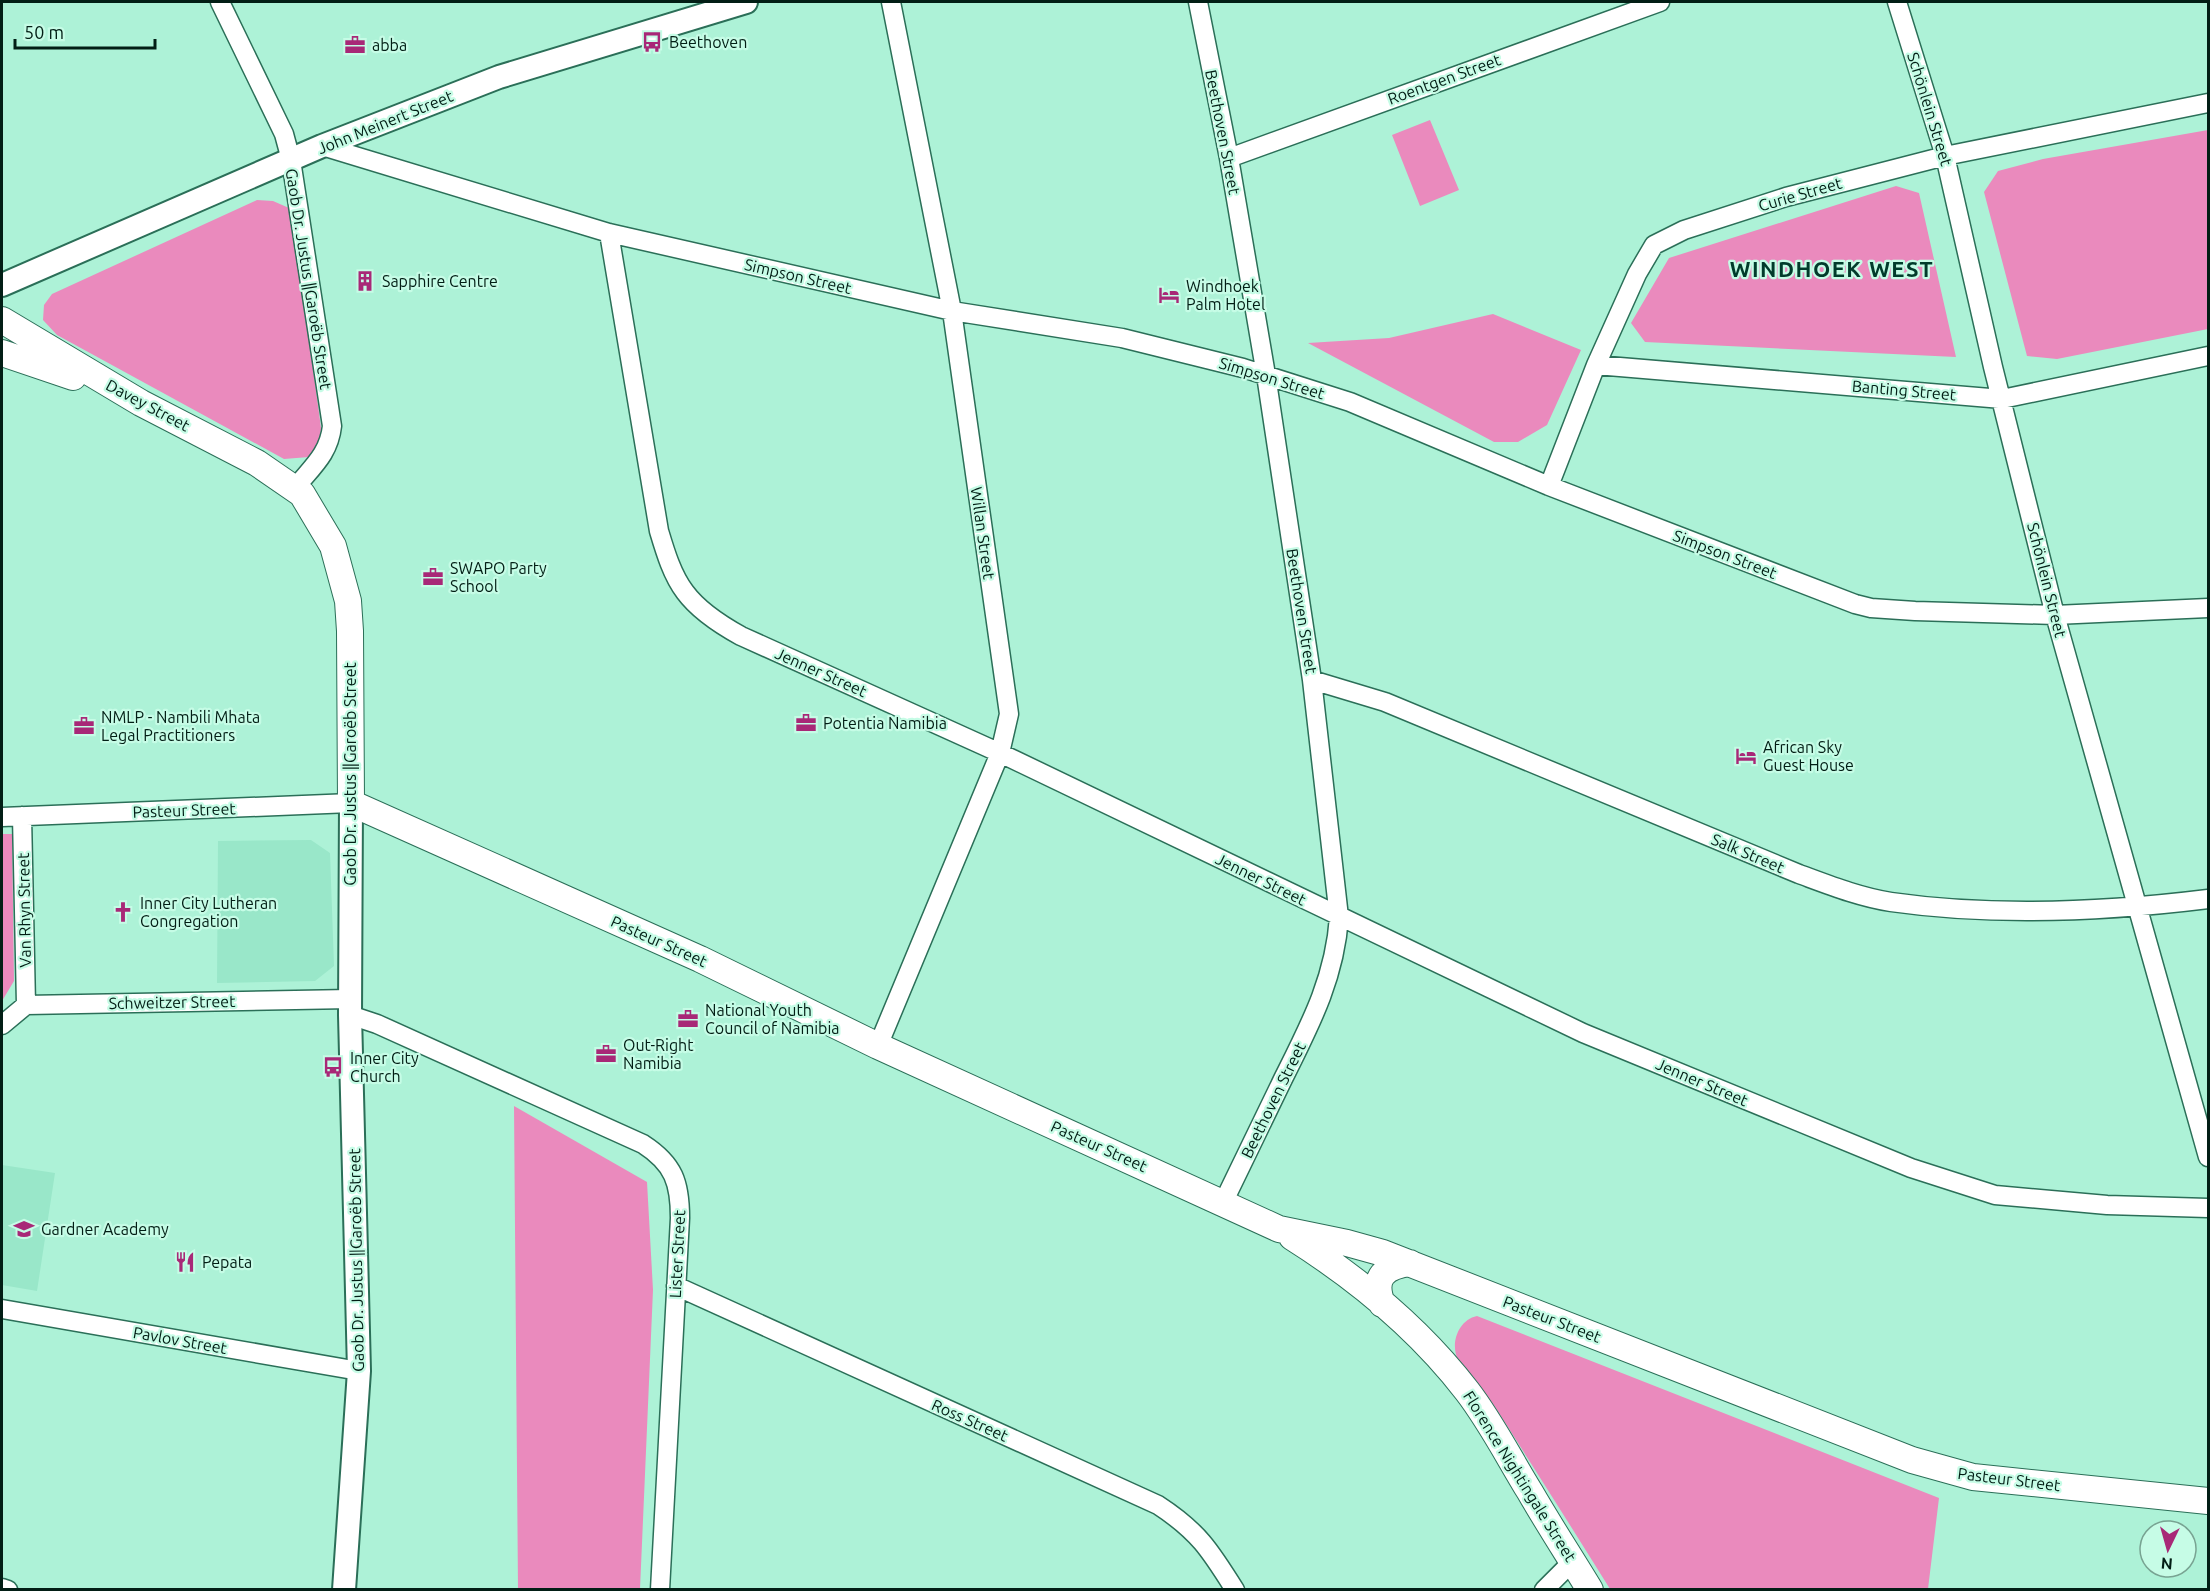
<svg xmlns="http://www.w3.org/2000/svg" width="2210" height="1591" viewBox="0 0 2210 1591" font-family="Ubuntu,sans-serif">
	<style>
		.built { fill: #99e7c9 }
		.green { fill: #ea8abd }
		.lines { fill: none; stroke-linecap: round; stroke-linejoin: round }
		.minor-casing { stroke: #2b6f58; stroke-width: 21 }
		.tertiary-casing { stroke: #2b6f58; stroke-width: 26 }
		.secondary-casing { stroke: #2b6f58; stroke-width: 28 }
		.minor { stroke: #fff; stroke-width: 18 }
		.tertiary { stroke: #fff; stroke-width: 22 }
		.secondary { stroke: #fff; stroke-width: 26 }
		.labels { text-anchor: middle; stroke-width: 4.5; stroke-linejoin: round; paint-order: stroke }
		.poi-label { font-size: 16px; fill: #021e15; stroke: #c6fce6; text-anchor: start }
		.street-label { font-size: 16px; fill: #021e15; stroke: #c6fce6 }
		.district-label { font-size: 22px; font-weight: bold; letter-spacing: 1.5px; fill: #013b2b; stroke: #c6fce6 }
	</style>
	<rect width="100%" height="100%" fill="#adf2d7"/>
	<path class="built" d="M311,840L330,853L334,966L315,981L217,983L218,841Z
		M2,1165L55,1173L37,1291L2,1285Z"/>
	<path class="green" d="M1430,120L1459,190L1420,206L1392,135Z
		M2208,130V329L2057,359L2027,356L1984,192L1998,171L2043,159Z
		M1896,186L1919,193L1956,357L1645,342L1631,323L1669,258Z
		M257,200L273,201L289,208L294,227L321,428L319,448L309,457L284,459L57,335L43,320L44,305L52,294Z
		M1493,314L1581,350L1547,425L1518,442H1494L1308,343L1389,338Z
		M2,834H12L14,981L2,1001Z
		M514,1106L647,1182L653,1290L640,1589H518Z
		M1477,1316L1939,1498L1928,1589H1610C1572,1528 1534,1468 1495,1407C1485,1392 1466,1377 1458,1360C1450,1344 1458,1320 1477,1316Z"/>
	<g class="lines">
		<g class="minor-casing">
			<path id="minor" d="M220,2L284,134L291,160L332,426C329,454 312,467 295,488
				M1198,2L1229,158L1266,375L1312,680L1339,917C1335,978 1310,1025 1283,1079C1263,1120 1243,1161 1223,1203
				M1897,2L1945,156L1993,367L2055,615L2208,1157
				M322,146L609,233L952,311L1122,338L1243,368L1350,402L1549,486L1855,604L1871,608L1915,611L2055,615L2208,608
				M1229,158L1660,2
				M609,233L659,531C665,551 672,575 685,592C699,611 721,625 741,636L1000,753L1583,1033L1911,1168L1995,1195L2107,1205L2208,1208
				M1596,365L2002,399L2208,356
				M1549,486L1596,365L1637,274L1654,245L1684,230L1786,197L1945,156L2208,103
				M1312,680L1385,702L1799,874C1829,885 1859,897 1891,902C1996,917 2103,912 2208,899
				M22,816L26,1005
				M2,817L351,803
				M350,1015L377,1024L643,1144C674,1164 680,1183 680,1218L660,1590
				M2,1025L26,1005L350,999
				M878,1046L1000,753L1009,714L952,311L891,2
				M676,1286L1158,1505C1198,1531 1210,1550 1235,1590
				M2,1309L359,1371
				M2,1588L8,1590
				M1544,1590L1573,1561"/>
		</g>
		<g class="tertiary-casing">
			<path id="tertiary" d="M2,285L322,146L499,77L746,2
				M344,1590L359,1371L350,1015L351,803"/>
		</g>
		<g class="secondary-casing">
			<path id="secondary" d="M2,320L141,403L257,463L302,494L333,546L348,601L350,631L351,803L700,959L878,1046L1279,1229L1347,1243L1383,1253L1912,1460L1973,1477L2208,1501
				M2,353L73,377
				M1292,1237C1357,1278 1420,1330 1467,1391C1491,1422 1509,1458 1530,1492C1549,1525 1570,1557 1590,1590
				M1382,1304C1372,1277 1384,1267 1410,1263"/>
		</g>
		<use href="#minor" class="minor"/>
		<use href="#tertiary" class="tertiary"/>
		<use href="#secondary" class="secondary"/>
	</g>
	<defs>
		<g id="bus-bare" transform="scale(1.62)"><path d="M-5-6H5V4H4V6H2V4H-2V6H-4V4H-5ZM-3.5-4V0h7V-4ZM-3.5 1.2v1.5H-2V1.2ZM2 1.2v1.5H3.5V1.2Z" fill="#a82877" stroke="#c6fce6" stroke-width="2.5" paint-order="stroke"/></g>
		<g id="office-bare" transform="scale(1.62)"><path d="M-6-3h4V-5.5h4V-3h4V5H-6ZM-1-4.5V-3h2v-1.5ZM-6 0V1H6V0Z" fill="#a82877" stroke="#c6fce6" stroke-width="2.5" paint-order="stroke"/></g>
		<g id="building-bare" transform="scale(1.62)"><path d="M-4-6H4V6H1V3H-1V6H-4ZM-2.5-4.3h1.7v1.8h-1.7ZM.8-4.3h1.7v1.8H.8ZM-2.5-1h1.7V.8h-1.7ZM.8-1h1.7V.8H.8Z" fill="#a82877" stroke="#c6fce6" stroke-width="2.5" paint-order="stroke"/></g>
		<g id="hotel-bare" transform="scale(1.62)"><path d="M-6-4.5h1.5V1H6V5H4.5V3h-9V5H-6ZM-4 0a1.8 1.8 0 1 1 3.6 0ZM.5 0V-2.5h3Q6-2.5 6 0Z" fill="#a82877" stroke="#c6fce6" stroke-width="2.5" paint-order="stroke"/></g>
		<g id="church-bare" transform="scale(1.62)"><path d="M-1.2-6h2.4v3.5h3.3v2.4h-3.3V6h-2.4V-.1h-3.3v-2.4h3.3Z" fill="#a82877" stroke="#c6fce6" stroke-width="2.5" paint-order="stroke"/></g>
		<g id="school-bare" transform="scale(1.62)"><path d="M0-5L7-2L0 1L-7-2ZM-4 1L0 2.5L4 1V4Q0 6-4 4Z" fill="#a82877" stroke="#c6fce6" stroke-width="2.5" paint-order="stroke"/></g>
		<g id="restaurant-bare" transform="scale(1.62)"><path d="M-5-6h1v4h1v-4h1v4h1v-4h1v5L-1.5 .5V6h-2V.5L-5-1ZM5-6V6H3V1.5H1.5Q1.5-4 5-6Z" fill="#a82877" stroke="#c6fce6" stroke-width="2.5" paint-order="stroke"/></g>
	</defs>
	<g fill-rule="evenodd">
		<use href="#bus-bare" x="652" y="42"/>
		<use href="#office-bare" x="355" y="45"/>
		<use href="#building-bare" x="365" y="281"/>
		<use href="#hotel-bare" x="1169" y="295"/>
		<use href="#office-bare" x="433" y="577"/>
		<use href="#office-bare" x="806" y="723"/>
		<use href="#office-bare" x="84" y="726"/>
		<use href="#hotel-bare" x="1746" y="756"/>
		<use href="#church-bare" x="123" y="912"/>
		<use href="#office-bare" x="688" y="1019"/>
		<use href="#office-bare" x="606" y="1054"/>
		<use href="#bus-bare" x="333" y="1067"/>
		<use href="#school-bare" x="24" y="1229"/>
		<use href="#restaurant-bare" x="185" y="1262"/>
	</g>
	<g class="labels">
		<g class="poi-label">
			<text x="669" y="48">Beethoven</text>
			<text x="372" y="51">abba</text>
			<text x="382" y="287">Sapphire Centre</text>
			<text x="1186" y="292">Windhoek<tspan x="1186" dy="18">Palm Hotel</tspan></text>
			<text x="450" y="574">SWAPO Party<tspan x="450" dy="18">School</tspan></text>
			<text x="101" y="723">NMLP - Nambili Mhata<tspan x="101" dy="18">Legal Practitioners</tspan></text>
			<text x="823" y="729">Potentia Namibia</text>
			<text x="1763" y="753">African Sky<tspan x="1763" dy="18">Guest House</tspan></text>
			<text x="140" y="909">Inner City Lutheran<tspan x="140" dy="18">Congregation</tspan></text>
			<text x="705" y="1016">National Youth<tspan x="705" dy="18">Council of Namibia</tspan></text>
			<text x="623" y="1051">Out-Right<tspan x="623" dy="18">Namibia</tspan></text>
			<text x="350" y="1064">Inner City<tspan x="350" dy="18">Church</tspan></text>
			<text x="41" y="1235">Gardner Academy</text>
			<text x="202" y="1268">Pepata</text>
		</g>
		<g class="street-label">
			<text transform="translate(1444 79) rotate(-20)" y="6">Roentgen Street</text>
			<text transform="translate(1930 109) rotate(73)" y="6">Schönlein Street</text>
			<text transform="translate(385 122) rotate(-22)" y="6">John Meinert Street</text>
			<text transform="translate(1223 132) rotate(79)" y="6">Beethoven Street</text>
			<text transform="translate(1800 194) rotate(-16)" y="6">Curie Street</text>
			<text transform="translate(798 276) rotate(13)" y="6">Simpson Street</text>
			<text transform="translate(309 279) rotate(81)" y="6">Gaob Dr. Justus ǁGaroëb Street</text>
			<text transform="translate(1272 378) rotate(17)" y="6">Simpson Street</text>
			<text transform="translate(1904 390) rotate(5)" y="6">Banting Street</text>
			<text transform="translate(148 405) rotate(28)" y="6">Davey Street</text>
			<text transform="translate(983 533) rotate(82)" y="6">Willan Street</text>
			<text transform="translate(1725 554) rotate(21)" y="6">Simpson Street</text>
			<text transform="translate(2047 580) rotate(76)" y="6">Schönlein Street</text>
			<text transform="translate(1302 611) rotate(81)" y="6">Beethoven Street</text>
			<text transform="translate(821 672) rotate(24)" y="6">Jenner Street</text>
			<text transform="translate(350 774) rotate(-90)" y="6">Gaob Dr. Justus ǁGaroëb Street</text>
			<text transform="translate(184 810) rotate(-2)" y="6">Pasteur Street</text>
			<text transform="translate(1748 853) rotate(23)" y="6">Salk Street</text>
			<text transform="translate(1261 879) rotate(26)" y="6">Jenner Street</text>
			<text transform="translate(24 910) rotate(-91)" y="6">Van Rhyn Street</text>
			<text transform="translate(659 941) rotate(24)" y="6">Pasteur Street</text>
			<text transform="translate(172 1002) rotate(-1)" y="6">Schweitzer Street</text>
			<text transform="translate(1702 1082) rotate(23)" y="6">Jenner Street</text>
			<text transform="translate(1273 1100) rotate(-64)" y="6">Beethoven Street</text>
			<text transform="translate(1099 1146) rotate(24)" y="6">Pasteur Street</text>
			<text transform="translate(677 1254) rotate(-87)" y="6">Lister Street</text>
			<text transform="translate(356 1260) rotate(-91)" y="6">Gaob Dr. Justus ǁGaroëb Street</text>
			<text transform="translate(1552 1319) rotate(21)" y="6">Pasteur Street</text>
			<text transform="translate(180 1340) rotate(10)" y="6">Pavlov Street</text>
			<text transform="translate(970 1420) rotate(24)" y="6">Ross Street</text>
			<text transform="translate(1520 1476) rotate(58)" y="6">Florence Nightingale Street</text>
			<text transform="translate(2009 1479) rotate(7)" y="6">Pasteur Street</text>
		</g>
		<g class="district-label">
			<text x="1832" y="277">WINDHOEK WEST</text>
		</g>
	</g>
	<rect width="2210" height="1591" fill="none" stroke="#021e15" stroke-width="6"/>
	<g transform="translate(2168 1549) rotate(185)"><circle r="28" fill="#c6fce6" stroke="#78a392" stroke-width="1.5"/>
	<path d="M0-4.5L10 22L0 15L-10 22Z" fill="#a82877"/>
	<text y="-9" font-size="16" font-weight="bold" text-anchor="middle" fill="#021e15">N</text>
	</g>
	<path d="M15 39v9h140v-9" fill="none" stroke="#021e15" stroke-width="3"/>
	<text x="24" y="39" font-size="18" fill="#021e15" stroke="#c6fce6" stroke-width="4.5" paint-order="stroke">50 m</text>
</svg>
